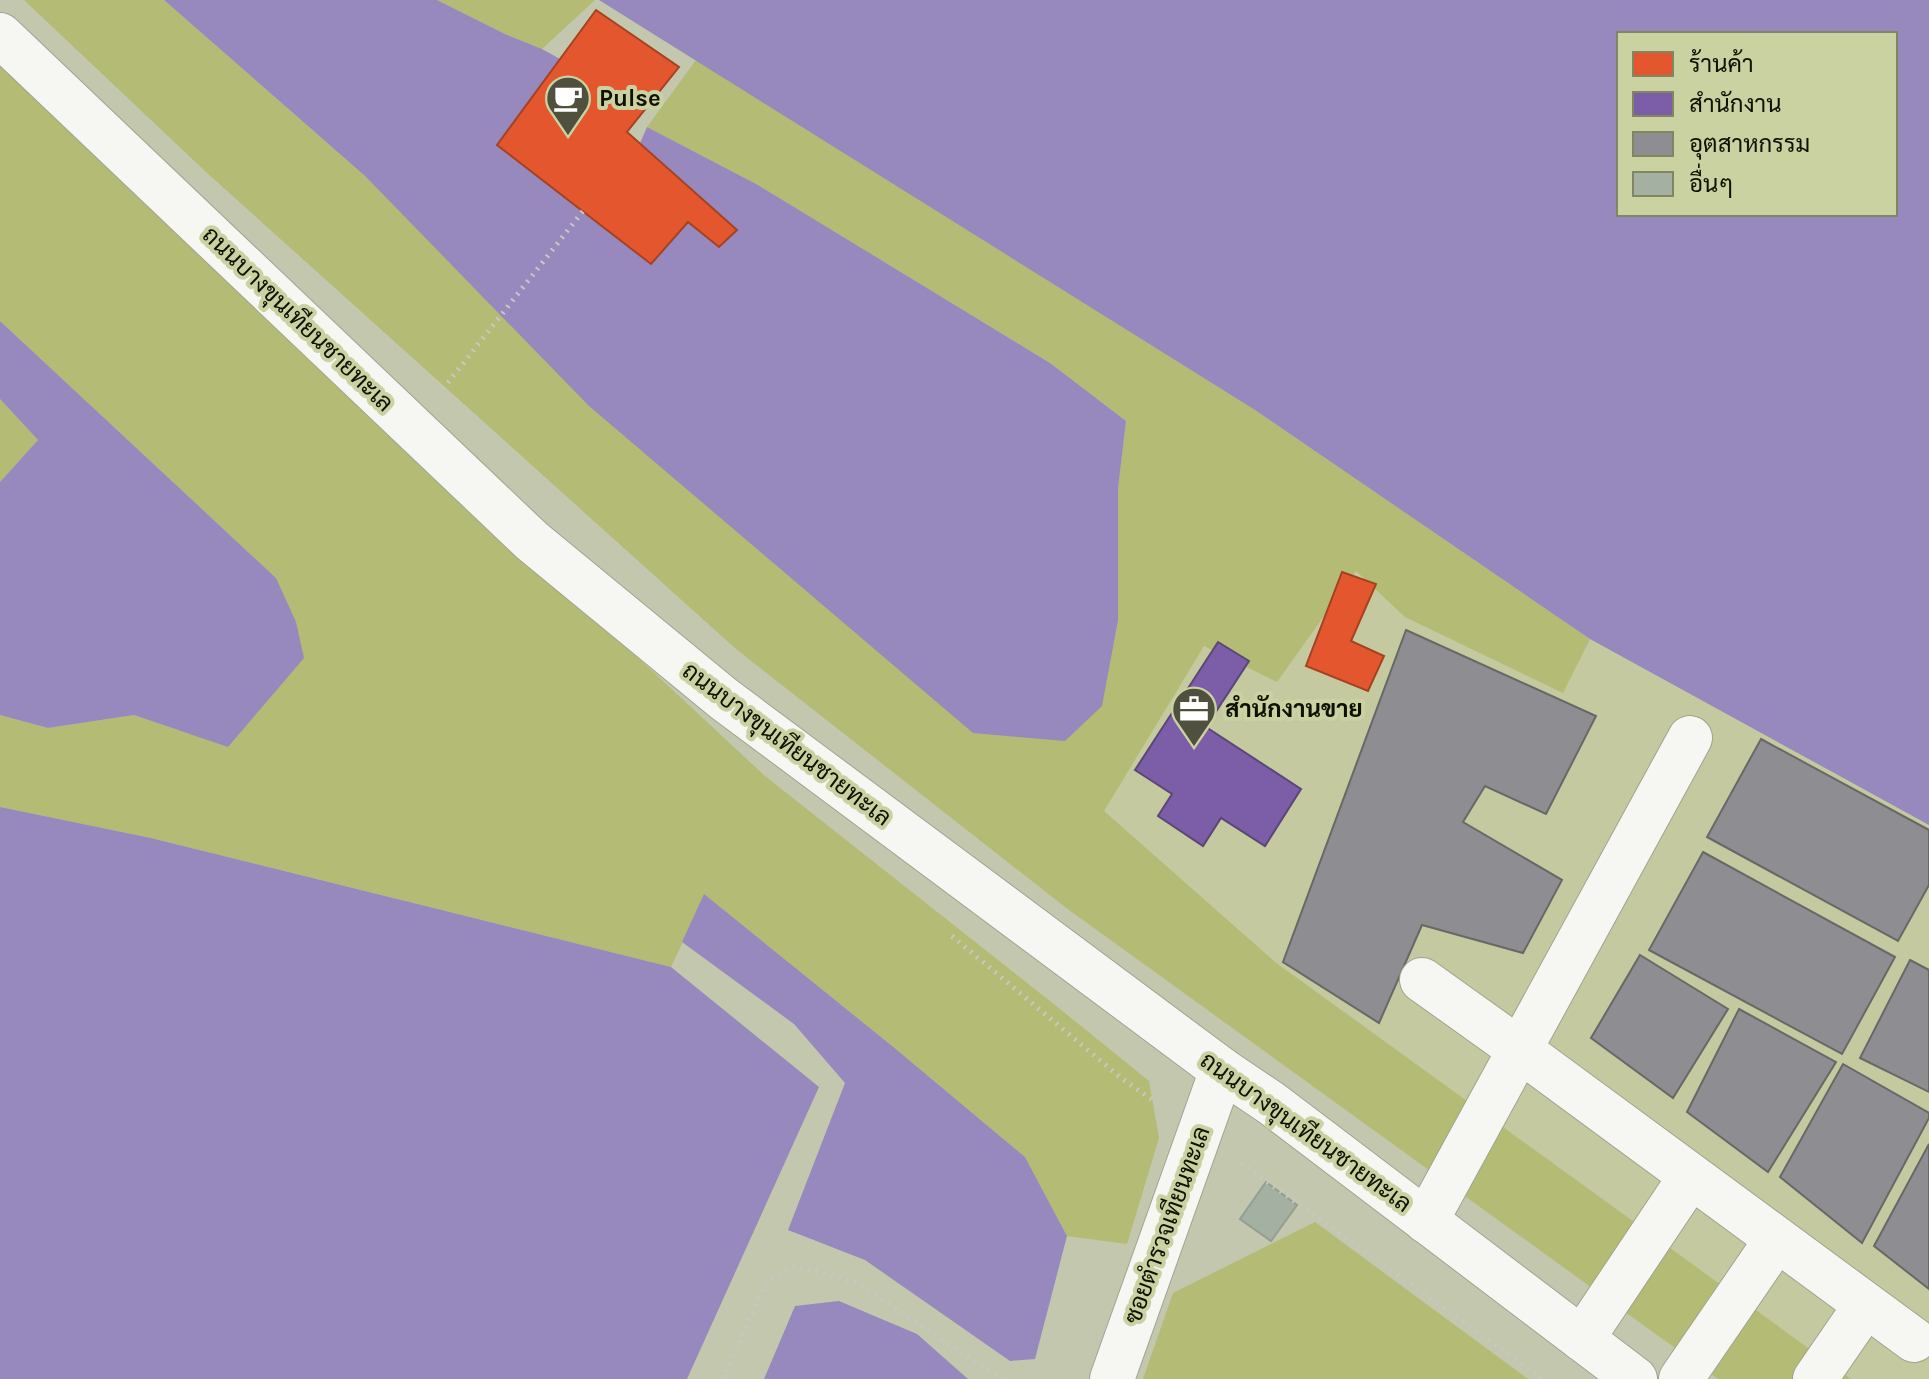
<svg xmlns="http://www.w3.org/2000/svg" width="1929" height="1379" viewBox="0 0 1929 1379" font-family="Karla,Sarabun,sans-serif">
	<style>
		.built { fill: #c4c99f }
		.green { fill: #b4bb74 }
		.water { fill: #9788be; fill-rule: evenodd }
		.shops { fill: #e4572e; stroke: #a44221; stroke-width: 2 }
		.offices { fill: #7b5ea7; stroke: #5b4776; stroke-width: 2 }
		.industry { fill: #8d8d92; stroke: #686867; stroke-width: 2 }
		.building { fill: #a4b1a2; stroke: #939f91; stroke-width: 2 }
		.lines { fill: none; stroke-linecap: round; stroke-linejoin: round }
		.minor-casing { stroke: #a1a490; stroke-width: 46 }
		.major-casing { stroke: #a1a490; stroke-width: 46 }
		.path { stroke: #c7c8c1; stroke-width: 5; stroke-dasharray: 2 6; stroke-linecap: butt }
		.minor { stroke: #f6f7f3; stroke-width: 44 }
		.major { stroke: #f6f7f3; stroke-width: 44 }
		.labels { text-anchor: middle; stroke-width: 8; stroke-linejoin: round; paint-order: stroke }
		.poi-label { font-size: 24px; font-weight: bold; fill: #101102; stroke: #cbd2a2; text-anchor: start }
		.street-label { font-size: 24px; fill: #101102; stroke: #cbd2a2 }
	</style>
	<rect width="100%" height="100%" fill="#c3c7ad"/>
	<path class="built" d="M1357,571L1405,617L1562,693L1591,639L1929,825V1379H1851L1275,962L1104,811L1204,646L1277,682Z"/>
	<path class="green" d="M24,0H164L365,176L502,316L1118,489L1126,421L1050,363L758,185L647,127L696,60L1255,410L1590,639L1563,693L1405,617L1356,571L1277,682L1204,646L1104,811L1275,962L1851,1379H1718L1065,907L736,649L206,172Z
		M437,0H595L542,49L505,34Z
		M0,64L765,776L1055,1005L1149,1081L1159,1138L1127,1244L1067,1236L1025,1157L897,1050L705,895L671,967L151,838L0,807V715L48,728L134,715L228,746L276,578L0,321Z
		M0,399L38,440L0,482Z
		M1315,1222L1528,1379H1143L1173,1293Z"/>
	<path class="water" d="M164,0H437L505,34L542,49L560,59L498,145L651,263L688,222L719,247L737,230L640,143L647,127L758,185L1050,363L1126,421L1118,489V620L1102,706L1065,741L973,733L589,406L365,176Z
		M599,0H1929V825L1590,639L1255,410ZM1619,34H1895V214H1619Z
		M0,321L276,578L296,622L304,658L228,747L134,715L48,728L0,715V482L38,440L0,399Z
		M0,807L151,838L671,967L819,1087L687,1379H0Z
		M704,894L897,1050L1025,1157L1067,1236L1035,1359L1010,1361L865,1260L788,1230L845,1083L794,1024L682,942Z
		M839,1301L917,1334L968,1379H764L795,1306Z"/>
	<path class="shops" d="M596,10L679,67L627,132L737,230L719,247L688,222L651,264L497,145Z
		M1342,572L1376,584L1351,641L1384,656L1368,691L1306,666Z"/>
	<path class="offices" d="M1218,642L1249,661L1206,727L1301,789L1265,846L1221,818L1203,846L1158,816L1172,794L1135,770Z"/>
	<path class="industry" d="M1406,630L1596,716L1546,814L1485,786L1463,822L1562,880L1523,953L1422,925L1379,1023L1283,962Z
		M1761,739L1929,830V885L1898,941L1707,837Z
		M1703,852L1895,957L1842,1054L1649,950Z
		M1640,955L1728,1009L1673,1098L1591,1038Z
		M1910,960L1929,970V1092L1860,1058Z
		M1739,1009L1836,1062L1768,1172L1687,1112Z
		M1843,1064L1929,1113V1118L1862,1243L1780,1177Z
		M1929,1144V1289L1874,1246Z"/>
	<path class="building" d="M1266,1182L1297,1205L1271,1241L1240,1219Z"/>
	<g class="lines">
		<g class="minor-casing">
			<path id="minor" d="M1422,980L1520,1050L1914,1340
				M1426,1221L1690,738
				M1582,1339L1691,1176
				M1112,1379L1222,1070
				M1681,1379L1777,1239
				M1815,1379L1866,1305"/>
		</g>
		<g class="major-casing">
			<path id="major" d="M0,35L532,541L724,699L1222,1070L1271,1103L1635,1379"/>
		</g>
		<path class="path" d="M443,389L583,211
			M952,936L1121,1078L1158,1104
			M1241,1163L1543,1379
			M723,1379L766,1283L795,1266L855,1282L1002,1379"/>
		<use href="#minor" class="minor"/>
		<use href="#major" class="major"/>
	</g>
	<defs>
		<g id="cafe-pin" transform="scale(2.3)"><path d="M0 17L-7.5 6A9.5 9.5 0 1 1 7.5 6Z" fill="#4f513e" stroke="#cbd2a2"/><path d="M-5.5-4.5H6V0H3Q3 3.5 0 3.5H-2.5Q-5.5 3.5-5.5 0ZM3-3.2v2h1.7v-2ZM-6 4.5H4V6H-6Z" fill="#fff"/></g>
		<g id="office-pin" transform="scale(2.3)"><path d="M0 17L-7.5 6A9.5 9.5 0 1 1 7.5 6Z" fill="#4f513e" stroke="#cbd2a2"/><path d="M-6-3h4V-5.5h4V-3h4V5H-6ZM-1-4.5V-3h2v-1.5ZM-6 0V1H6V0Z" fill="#fff"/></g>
	</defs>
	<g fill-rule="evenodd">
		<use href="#cafe-pin" x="568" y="98"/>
		<use href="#office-pin" x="1194" y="709"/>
	</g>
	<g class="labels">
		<g class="poi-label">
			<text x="599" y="106">Pulse</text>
			<text x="1225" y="717">สำนักงานขาย</text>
		</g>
		<g class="street-label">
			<text transform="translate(298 319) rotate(44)" y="8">ถนนบางขุนเทียนชายทะเล</text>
			<text transform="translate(787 744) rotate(37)" y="8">ถนนบางขุนเทียนชายทะเล</text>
			<text transform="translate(1306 1132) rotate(36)" y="8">ถนนบางขุนเทียนชายทะเล</text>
			<text transform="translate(1167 1225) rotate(-70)" y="8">ซอยตำรวจเทียนทะเล</text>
		</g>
	</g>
	<rect x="1617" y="32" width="280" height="184" fill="#cbd2a2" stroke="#808562" stroke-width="2"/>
	<rect x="1633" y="52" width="40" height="24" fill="#e4572e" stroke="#808562" stroke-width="2"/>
	<text x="1689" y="72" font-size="24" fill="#101102">ร้านค้า</text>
	<rect x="1633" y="92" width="40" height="24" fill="#7b5ea7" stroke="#808562" stroke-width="2"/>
	<text x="1689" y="112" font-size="24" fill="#101102">สำนักงาน</text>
	<rect x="1633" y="132" width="40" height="24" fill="#8d8d92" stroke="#808562" stroke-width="2"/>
	<text x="1689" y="152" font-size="24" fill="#101102">อุตสาหกรรม</text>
	<rect x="1633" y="172" width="40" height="24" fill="#a4b1a2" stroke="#808562" stroke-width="2"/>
	<text x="1689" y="192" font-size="24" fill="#101102">อื่นๆ</text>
</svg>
